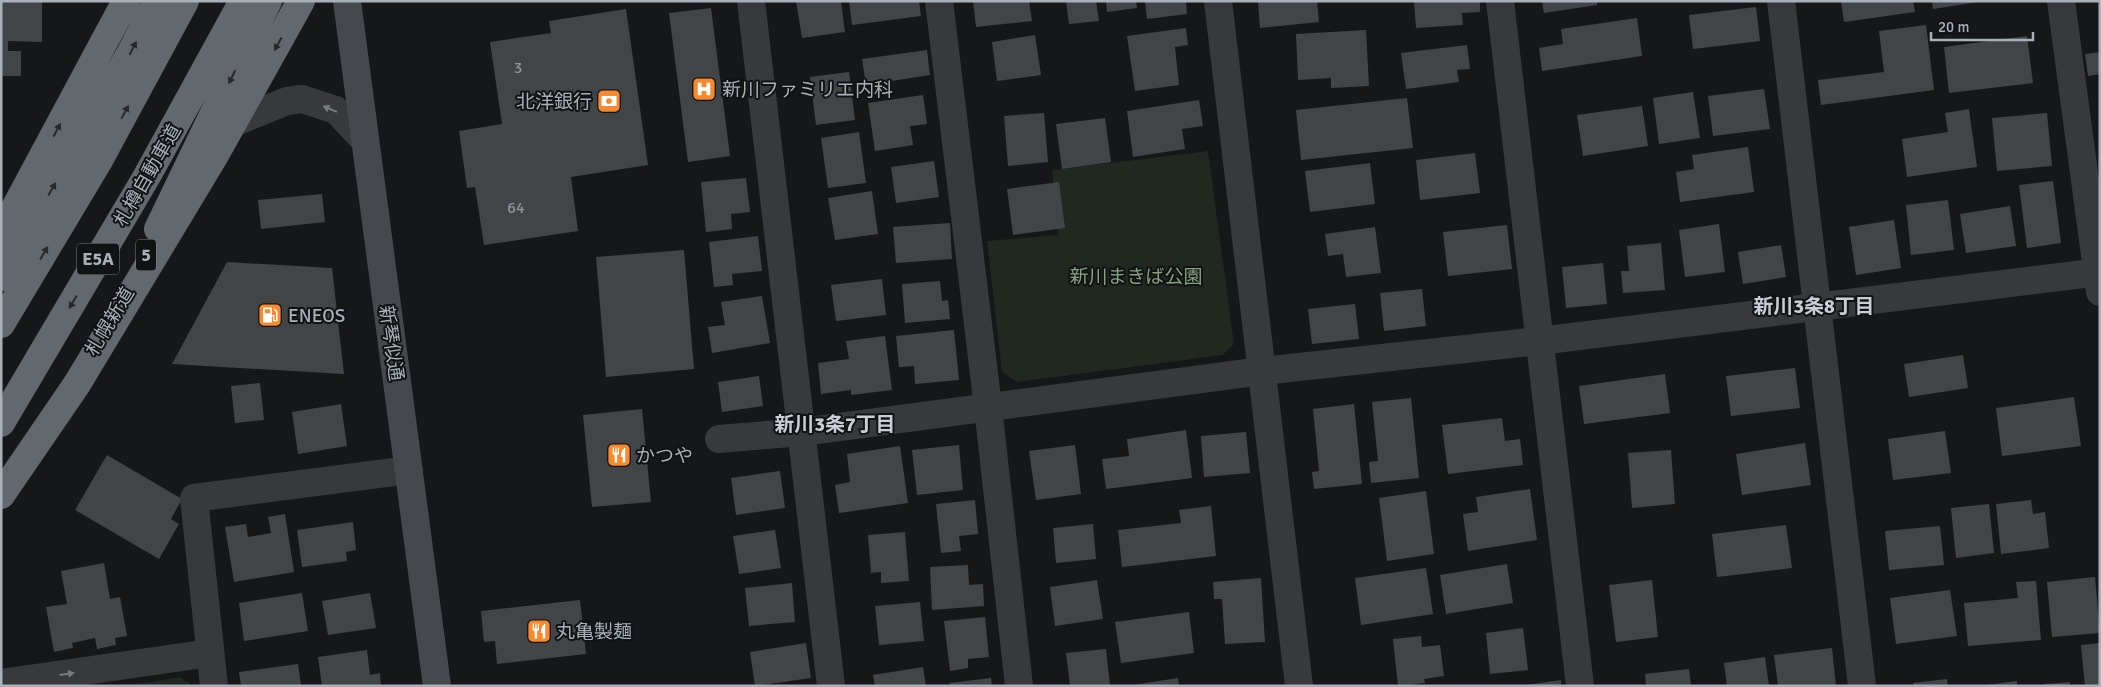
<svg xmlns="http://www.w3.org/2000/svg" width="2101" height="687" viewBox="0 0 2101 687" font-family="Signika,'Noto Sans JP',sans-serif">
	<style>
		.green { fill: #202820 }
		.building { fill: #424548 }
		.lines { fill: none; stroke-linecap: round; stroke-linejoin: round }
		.street { stroke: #37393d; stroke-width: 28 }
		.secondary { stroke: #45494d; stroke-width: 28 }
		.highway { stroke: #63686e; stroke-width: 28 }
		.highway-bridge { stroke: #63686e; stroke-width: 28 }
		.oneway { fill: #26282a }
		.oneway2 { fill: #757b81 }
		.labels { text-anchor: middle; stroke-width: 4; stroke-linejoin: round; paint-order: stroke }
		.number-label { font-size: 16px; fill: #8e969d }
		.shield { fill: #111213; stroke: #7b8187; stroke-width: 1 }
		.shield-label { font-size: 18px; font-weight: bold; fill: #a8b1b9 }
		.poi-label { font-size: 19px; fill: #a8b1b9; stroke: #111213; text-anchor: start }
		.street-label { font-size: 19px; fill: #a8b1b9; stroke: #111213 }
		.park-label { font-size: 19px; fill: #84a47e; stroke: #111213 }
		.neighbourhood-label { font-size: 20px; font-weight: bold; fill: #c9ced4; stroke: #111213 }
	</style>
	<rect width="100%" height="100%" fill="#161718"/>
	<path class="green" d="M1208,151L1234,344L1223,355L1017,382L1002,372L987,241L1058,235L1052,170Z
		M180,677L193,686H127Z"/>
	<path class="building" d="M1,1H42V42L8,41V51H21V76H1Z
		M796,1H841L845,32L802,38Z
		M849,1H919L921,16L852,25Z
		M973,1H1029L1032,21L976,27Z
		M1066,1H1096L1099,21L1069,24Z
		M1106,1H1136L1137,8L1107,12Z
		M1145,1H1186L1187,14L1147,19Z
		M1258,1H1317L1319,22L1260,28Z
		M1414,1H1480V12L1462,13L1463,25L1416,28Z
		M1542,1H1597V5L1544,13Z
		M1841,1H1913L1915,12L1844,22Z
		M1932,1H1978V2L1933,9Z
		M1756,7L1760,41L1693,49L1689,15Z
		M711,8L730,156L688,162L669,13Z
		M626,9L648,165L571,177L578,231L484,245L475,187L467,188L459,131L502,124L490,42L551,33L549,21Z
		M1637,18L1642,56L1542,71L1539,48L1563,44L1561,29Z
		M1926,25L1934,90L1821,105L1818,80L1884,72L1879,31Z
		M1186,28L1188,45L1175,47L1179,85L1135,91L1127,36Z
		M1366,30L1369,86L1331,88V78L1298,80L1296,34Z
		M1035,35L1041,75L997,81L992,42Z
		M2027,36L2033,83L1949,93L1944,47Z
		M1467,45L1470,69L1457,70L1459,82L1406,89L1401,53Z
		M927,50L930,75L866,85L862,59Z
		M2100,52V74L2088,76L2085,54Z
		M849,72L855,120L816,125L810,77Z
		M1764,89L1770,129L1713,136L1708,96Z
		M1693,92L1700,138L1659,144L1653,98Z
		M923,95L927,124L910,126L913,145L875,151L868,103Z
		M1407,98L1413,148L1301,160L1296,110Z
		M1199,100L1203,126L1182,129L1185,149L1133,157L1127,111Z
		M1642,106L1648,146L1583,156L1577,115Z
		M1969,109L1977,167L1907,177L1902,139L1948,132L1945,113Z
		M1044,113L1048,162L1008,166L1004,116Z
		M2047,113L2052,166L1997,171L1992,118Z
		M1105,118L1111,162L1062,169L1056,124Z
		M859,132L866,183L828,188L821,138Z
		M1748,147L1754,192L1680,202L1676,172L1694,169L1692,155Z
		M1475,153L1480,193L1420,200L1416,160Z
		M934,161L939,197L896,203L891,167Z
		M1370,163L1375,204L1310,212L1305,171Z
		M746,178L750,212L731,214L732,229L706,232L701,182Z
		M2053,181L2061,243L2027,248L2019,185Z
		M1059,182L1065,228L1013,235L1007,189Z
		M872,191L878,234L835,240L828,198Z
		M322,194L325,222L261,229L258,200Z
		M1948,200L1954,250L1911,255L1906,205Z
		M2010,206L2016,246L1966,253L1960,214Z
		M1894,220L1901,268L1856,275L1849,227Z
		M950,223L952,259L896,263L893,227Z
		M1719,224L1725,272L1685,277L1679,230Z
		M1507,225L1512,269L1448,276L1443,232Z
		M1375,227L1381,273L1346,277L1343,254L1328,256L1325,234Z
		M758,236L762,271L732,274L733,285L714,287L709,242Z
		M1661,243L1665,290L1623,293L1621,271H1629L1627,246Z
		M1781,245L1786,277L1743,284L1738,252Z
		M684,250L694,369L606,377L596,257Z
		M227,262L332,268L344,374L172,364Z
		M1603,263L1607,304L1566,308L1562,267Z
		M882,279L886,315L836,321L831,285Z
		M940,281L942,301L948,300L950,319L905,323L902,284Z
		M1422,289L1426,326L1384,331L1380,293Z
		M762,296L770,343L712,353L708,327L725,325L721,302Z
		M1355,304L1359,339L1312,344L1308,309Z
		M954,330L959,380L915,384L914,366L899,367L896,336Z
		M885,336L892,390L851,395V390L821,394L818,363L849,359L846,341Z
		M1963,355L1968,388L1909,397L1904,364Z
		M1795,368L1800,408L1731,416L1726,376Z
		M1665,374L1670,413L1584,424L1579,386Z
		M759,376L763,406L722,412L718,382Z
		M260,383L264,420L235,423L231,386Z
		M2074,397L2081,446L2002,456L1996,408Z
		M1411,398L1419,478L1371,483L1369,462L1378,461L1372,402Z
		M341,404L347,446L298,454L292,412Z
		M1354,404L1362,484L1314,489L1312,472L1319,471L1313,409Z
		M642,409L651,502L592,507L583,415Z
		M1502,418L1505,441L1520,439L1523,465L1448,474L1442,425Z
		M1186,430L1192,478L1106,489L1102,459L1129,456L1127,439Z
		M1945,431L1951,473L1893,480L1888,439Z
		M1246,432L1250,473L1204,477L1201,436Z
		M1805,443L1811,485L1742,495L1736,454Z
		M959,445L963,490L917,495L912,450Z
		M1075,445L1081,494L1036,500L1029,451Z
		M900,446L908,503L839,513L835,485L850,482L847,454Z
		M1671,450L1675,504L1632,508L1628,453Z
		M107,455L182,499L171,519L179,524L159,559L75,510Z
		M780,471L785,508L736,515L731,478Z
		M1530,489L1537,540L1468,551L1463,514L1478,512L1476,497Z
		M1426,491L1434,554L1387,561L1379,498Z
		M975,500L978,534L959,536L961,551L941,553L936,504Z
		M2031,500L2033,514L2045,512L2049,548L2001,554L1996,504Z
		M1989,504L1994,553L1956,558L1951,508Z
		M1211,506L1216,556L1122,567L1118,530L1181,523L1179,510Z
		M285,514L294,572L234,582L225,527L246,524L248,537L271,533L268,517Z
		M353,522L356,550L346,552L347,561L302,567L297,530Z
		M1093,524L1096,559L1056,563L1053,528Z
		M1786,525L1792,568L1717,577L1712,534Z
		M1940,526L1944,565L1889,570L1885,531Z
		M775,530L781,568L739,574L733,536Z
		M905,532L909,581L881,583V572L871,573L868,535Z
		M104,563L110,599L120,597L127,636L115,638L116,645L97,649L95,638L72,643L73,648L54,652L46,607L67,604L61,571Z
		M1507,564L1513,603L1446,614L1440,575Z
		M968,565L969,585L983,584L984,606L932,610L930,567Z
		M1426,568L1433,614L1361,625L1355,578Z
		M2095,577L2100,633L2052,637L2047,582Z
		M1261,578L1265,642L1225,644L1222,599H1214L1213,582Z
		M1097,580L1103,619L1055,626L1050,587Z
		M1652,580L1658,637L1616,642L1609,585Z
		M2036,581L2041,640L1968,646L1964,603L2018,598L2016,582Z
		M792,583L795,622L749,626L745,588Z
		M1950,590L1957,636L1896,644L1890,598Z
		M302,593L308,631L244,641L239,603Z
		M370,593L376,628L328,635L322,601Z
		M580,600L586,654L497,664L495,641L484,642L481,611Z
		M920,602L924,641L879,645L875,606Z
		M1189,612L1194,653L1121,663L1115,622Z
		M985,617L989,657L968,659V668L950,671L944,621Z
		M1523,628L1528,670L1490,674L1486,633Z
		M1421,636L1422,647L1440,645L1444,676L1424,679L1425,683L1398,686L1393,639Z
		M806,643L811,678L755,686L750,652Z
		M2100,643V686H2085L2081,645Z
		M1832,648L1836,686H1778L1774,655Z
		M1106,649L1110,686H1070L1066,653Z
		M367,650L370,675L380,673L381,686H322L318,657Z
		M1765,657L1769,686H1727L1724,663Z
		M298,664L301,686H241L239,672Z
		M923,667L926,686H875L873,675Z
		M1689,669L1691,686H1646L1645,674Z
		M991,678L992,686H950L949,683Z
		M1178,678L1179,686H1133V685Z
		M1947,679L1948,686H1913V683Z
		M1561,680V686H1526L1525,685Z
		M2017,681V686H1986V685Z
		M2070,682V686H2044V684Z"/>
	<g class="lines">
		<path class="street" d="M751,1L831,686
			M939,1L988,407L1019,686
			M1218,1L1299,686
			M1500,1L1580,686
			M1781,1L1862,686
			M2061,1L2100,292
			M218,129L287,101L302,99L336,110L365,141
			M719,439L802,432L1262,371L1539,341L2100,272
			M1,683L210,653
			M214,686L194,498L409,470"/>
		<path class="secondary" d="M347,1L437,686"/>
		<path class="highway" d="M158,229L268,1
			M1,234L126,1
			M1,277L130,54L157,1
			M1,324L98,162L185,1
			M1,423L147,176L243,1"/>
		<path class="highway-bridge" d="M1,495L77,384L215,155L301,1"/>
	</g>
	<defs><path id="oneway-solid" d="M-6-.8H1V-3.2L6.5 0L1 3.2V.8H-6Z" transform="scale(1.25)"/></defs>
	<g class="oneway">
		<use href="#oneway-solid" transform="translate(278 44) rotate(119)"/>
		<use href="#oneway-solid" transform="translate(133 48) rotate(-63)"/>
		<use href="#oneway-solid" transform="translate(232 77) rotate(116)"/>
		<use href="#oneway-solid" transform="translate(125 112) rotate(-62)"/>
		<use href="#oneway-solid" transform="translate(57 130) rotate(-62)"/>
		<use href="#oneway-solid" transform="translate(52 189) rotate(-60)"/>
		<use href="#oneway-solid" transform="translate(44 253) rotate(-59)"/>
		<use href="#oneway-solid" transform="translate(73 302) rotate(121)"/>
	</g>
	<g class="oneway2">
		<use href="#oneway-solid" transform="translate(330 109) rotate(-157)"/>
		<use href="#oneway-solid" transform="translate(67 674) rotate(-8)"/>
	</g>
	<defs>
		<g id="hospital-square" transform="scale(1.25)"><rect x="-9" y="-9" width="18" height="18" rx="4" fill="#f8892f" stroke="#111213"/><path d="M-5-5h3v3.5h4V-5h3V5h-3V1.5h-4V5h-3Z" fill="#fff"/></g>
		<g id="bank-square" transform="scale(1.25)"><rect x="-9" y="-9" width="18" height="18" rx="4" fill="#f8892f" stroke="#111213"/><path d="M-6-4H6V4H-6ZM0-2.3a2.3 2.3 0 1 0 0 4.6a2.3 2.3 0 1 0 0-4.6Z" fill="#fff"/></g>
		<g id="fuel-square" transform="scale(1.25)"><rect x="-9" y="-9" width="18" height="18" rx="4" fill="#f8892f" stroke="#111213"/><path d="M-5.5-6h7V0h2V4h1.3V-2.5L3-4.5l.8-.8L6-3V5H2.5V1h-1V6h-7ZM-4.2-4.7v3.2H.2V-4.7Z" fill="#fff"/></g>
		<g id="restaurant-square" transform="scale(1.25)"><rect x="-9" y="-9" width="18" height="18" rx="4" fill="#f8892f" stroke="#111213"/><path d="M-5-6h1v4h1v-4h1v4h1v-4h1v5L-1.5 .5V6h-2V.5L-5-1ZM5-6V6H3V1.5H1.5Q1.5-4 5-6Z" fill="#fff"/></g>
	</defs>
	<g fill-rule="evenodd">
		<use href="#hospital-square" x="704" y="89"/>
		<use href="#bank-square" x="609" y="101"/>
		<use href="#fuel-square" x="270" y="315"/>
		<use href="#restaurant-square" x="619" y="455"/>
		<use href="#restaurant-square" x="539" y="631"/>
	</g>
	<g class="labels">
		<g class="number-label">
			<text x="518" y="73">3</text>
			<text x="516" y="213">64</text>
		</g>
		<g class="shield">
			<rect x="136" y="239.5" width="20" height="31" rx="4"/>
			<rect x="77" y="243.5" width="42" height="31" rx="4"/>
		</g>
		<g class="shield-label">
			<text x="146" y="261">5</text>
			<text x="98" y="265">E5A</text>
		</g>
		<g class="poi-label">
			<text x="722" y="96">新川ファミリエ内科</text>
			<text x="592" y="108" text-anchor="end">北洋銀行</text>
			<text x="288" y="322">ENEOS</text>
			<text x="636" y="462">かつや</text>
			<text x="556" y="638">丸亀製麺</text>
		</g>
		<g class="street-label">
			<text transform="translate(147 175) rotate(-60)" y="7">札樽自動車道</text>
			<text transform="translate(109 321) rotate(-59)" y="7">札幌新道</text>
			<text transform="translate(392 343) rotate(82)" y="7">新琴似通</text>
		</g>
		<g class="park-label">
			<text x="1136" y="283">新川まきば公園</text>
		</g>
		<g class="neighbourhood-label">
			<text x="1814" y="313">新川3条8丁目</text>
			<text x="835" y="431">新川3条7丁目</text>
		</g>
	</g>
	<rect width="2101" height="687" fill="none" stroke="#a8b1b9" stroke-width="5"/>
	<path d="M1931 32v8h102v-8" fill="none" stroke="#a8b1b9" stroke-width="2.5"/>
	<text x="1938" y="32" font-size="15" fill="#a8b1b9" stroke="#111213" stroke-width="4" paint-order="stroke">20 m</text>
</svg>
